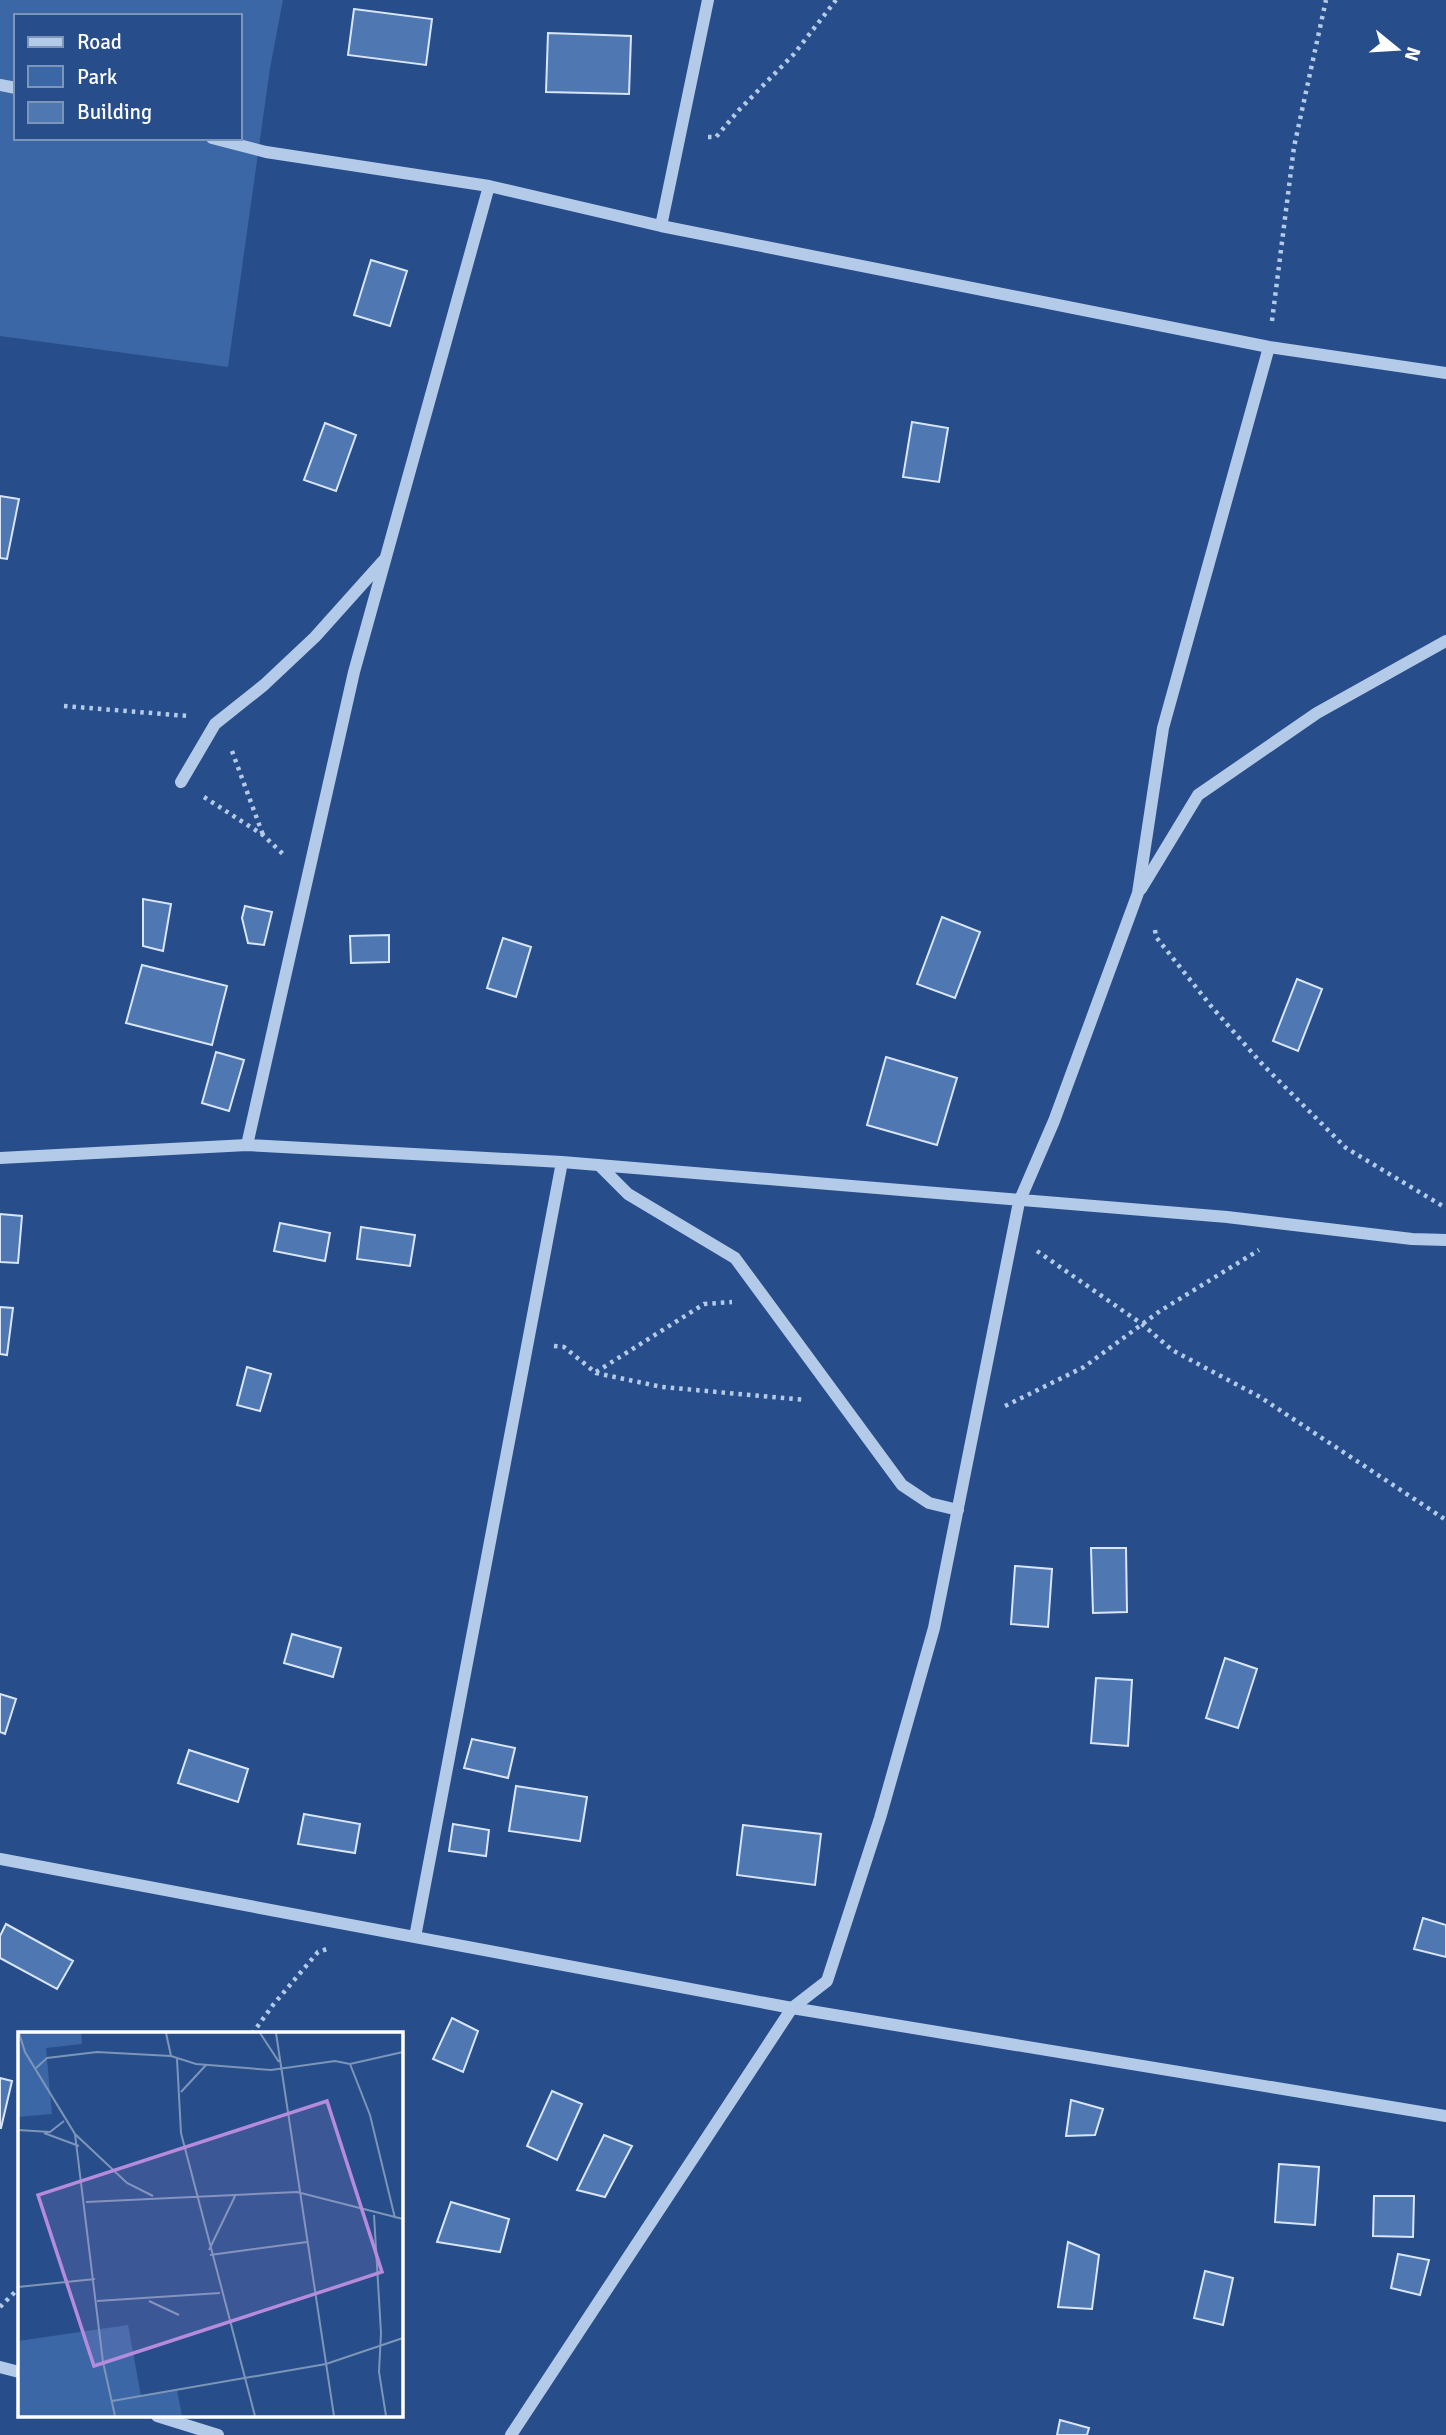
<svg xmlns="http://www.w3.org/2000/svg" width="1446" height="2435" viewBox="0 0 1446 2435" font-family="Signika,sans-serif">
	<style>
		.green { fill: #3b67a6; fill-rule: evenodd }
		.building { fill: #4f77b1; stroke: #d8e5f7; stroke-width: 2 }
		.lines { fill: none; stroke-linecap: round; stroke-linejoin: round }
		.path { stroke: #b4cae9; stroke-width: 4.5; stroke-dasharray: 3.5 5; stroke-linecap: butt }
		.minor { stroke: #b4cae9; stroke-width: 12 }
		.inset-road { fill: none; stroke: #7d95b9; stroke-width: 2 }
		.view { fill: #b68bdc; fill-opacity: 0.15; stroke: #b68bdc; stroke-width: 3.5 }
		.inset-edge { fill: none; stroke: #fff; stroke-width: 3.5 }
	</style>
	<rect width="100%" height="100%" fill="#274e8a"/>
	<path class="green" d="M0,0H283L270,68L228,367L0,336ZM16,16H240V138H16Z"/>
	<path class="building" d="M354,9L432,19L426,65L348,55Z
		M548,33L631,36L629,94L546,92Z
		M371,260L407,271L390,326L354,315Z
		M912,422L948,428L939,482L903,477Z
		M325,423L356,435L336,491L304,480Z
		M0,496L19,499L7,559L0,558Z
		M143,899L171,904L163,951L143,946Z
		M245,906L272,912L264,945L248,943L242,918Z
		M942,917L980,932L955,998L917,984Z
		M389,935V962L351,963L350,936Z
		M503,938L531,947L516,997L487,988Z
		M142,965L227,986L212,1045L126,1023Z
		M1297,979L1322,989L1298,1051L1273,1041Z
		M216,1052L244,1060L229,1111L202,1103Z
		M886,1057L957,1078L937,1145L867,1125Z
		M0,1214L22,1216L18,1263L0,1262Z
		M280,1223L330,1233L325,1261L274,1251Z
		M361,1227L415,1235L410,1266L357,1259Z
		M0,1307L13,1308L7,1355L0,1354Z
		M247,1367L271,1374L260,1411L237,1405Z
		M1091,1548H1126L1127,1612L1093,1613Z
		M1015,1566L1052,1569L1048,1627L1011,1624Z
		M292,1634L341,1648L333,1677L284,1663Z
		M1225,1658L1257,1669L1238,1728L1206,1718Z
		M1096,1678L1132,1680L1128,1746L1091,1743Z
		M0,1694L16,1699L5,1734L0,1732Z
		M472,1739L515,1748L508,1778L464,1768Z
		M189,1750L248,1769L238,1802L178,1783Z
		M516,1786L587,1797L580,1841L509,1831Z
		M304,1814L360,1824L355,1853L298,1844Z
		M453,1824L489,1830L486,1856L449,1851Z
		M743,1825L821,1834L815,1885L737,1875Z
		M1423,1918L1446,1925V1957L1414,1949Z
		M6,1924L73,1961L57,1989L0,1958V1936Z
		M452,2018L478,2031L463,2072L433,2059Z
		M0,2078L12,2081L1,2128H0Z
		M552,2091L582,2104L557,2160L527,2146Z
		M1071,2100L1103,2109L1095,2135L1066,2136Z
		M604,2135L632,2146L605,2197L577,2190Z
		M1279,2164L1319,2167L1315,2225L1275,2222Z
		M1374,2196H1414L1413,2237L1373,2236Z
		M451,2202L509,2219L500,2252L437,2242Z
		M1068,2242L1099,2255L1092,2309L1058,2307Z
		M1398,2254L1429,2260L1420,2295L1391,2288Z
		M1205,2271L1233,2278L1223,2325L1194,2318Z
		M1060,2420L1089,2428L1087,2435H1057Z"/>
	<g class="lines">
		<path class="path" d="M708,137H716L739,110L794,54L836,0
			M1272,321L1294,147L1326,0
			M64,706L188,716
			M232,751L263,835
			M204,797L263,835L284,855
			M1155,930L1156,937L1211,1006L1263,1065L1346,1148L1446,1208
			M1037,1251L1142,1324L1172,1350L1260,1397L1446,1520
			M554,1346L564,1347L596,1373L662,1387L806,1400
			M596,1372L704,1304L732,1302
			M1005,1406L1084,1367L1160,1311L1259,1250
			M252,2034L273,2005L318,1952L327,1949
			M0,2307L19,2288"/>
		<path class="minor" d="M0,85L16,88
			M212,138L266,152L489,186L661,226L1269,347L1446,373
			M661,226L708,0
			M181,782L215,724L264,685L315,637L384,560
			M1141,889L1198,795L1317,713L1446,641
			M247,1145L354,672L489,186
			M0,1158L247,1145L562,1162L1227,1217L1412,1239L1446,1240
			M599,1165L628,1194L735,1258L902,1485L929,1503L958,1510
			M0,1859L792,2008L1446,2116
			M415,1937L562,1162
			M0,2367L19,2372
			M157,2416L218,2435
			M511,2435L792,2008L827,1981L880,1818L934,1628L1019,1202L1054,1121L1138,893L1163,728L1269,347"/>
	</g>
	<g transform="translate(18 2032)">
		<rect width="385" height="385" fill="#274e8a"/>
		<path d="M0,1H63L64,12L28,16L34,82L0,85ZM110,293L123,364L159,358L164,384H0V309Z" fill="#3b67a6"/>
		<path class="inset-road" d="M1,1L7,20L57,102L109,151L135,164M148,1L153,24M242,1L261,30M258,1L316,384M159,27L163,101L237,384M332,32L352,83L377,186M18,36L29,26L79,20L153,24L178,32L253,38L317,29L332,32L385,20M163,60L188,33M0,98L32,100L46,89M26,101L61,114M57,102L85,330L97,384M68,170L279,160L385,187M356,183L363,301L361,340L368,384M191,218L218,162M192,223L289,210M0,255L77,247M79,269L202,261M131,269L161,283M94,369L308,332L385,306"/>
		<path class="view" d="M309,69L364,240L76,334L20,163Z"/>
		<rect width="385" height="385" class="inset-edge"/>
	</g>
	<rect x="14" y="14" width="228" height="126" fill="#274e8a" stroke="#7d95b9" stroke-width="2"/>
	<rect x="28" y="37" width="35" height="10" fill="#b4cae9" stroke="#7d95b9" stroke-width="2"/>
	<text x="77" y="49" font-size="21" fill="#ffffff">Road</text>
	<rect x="28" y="66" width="35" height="21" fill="#3b67a6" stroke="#7d95b9" stroke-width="2"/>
	<text x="77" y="84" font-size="21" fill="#ffffff">Park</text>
	<rect x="28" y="102" width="35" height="21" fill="#4f77b1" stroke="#7d95b9" stroke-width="2"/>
	<text x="77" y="119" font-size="21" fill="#ffffff">Building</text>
	<g transform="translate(1397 49) rotate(108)" stroke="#274e8a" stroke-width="5" paint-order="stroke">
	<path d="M0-5L12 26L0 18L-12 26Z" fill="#ffffff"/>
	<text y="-10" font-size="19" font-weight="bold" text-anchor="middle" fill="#ffffff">N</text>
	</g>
</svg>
